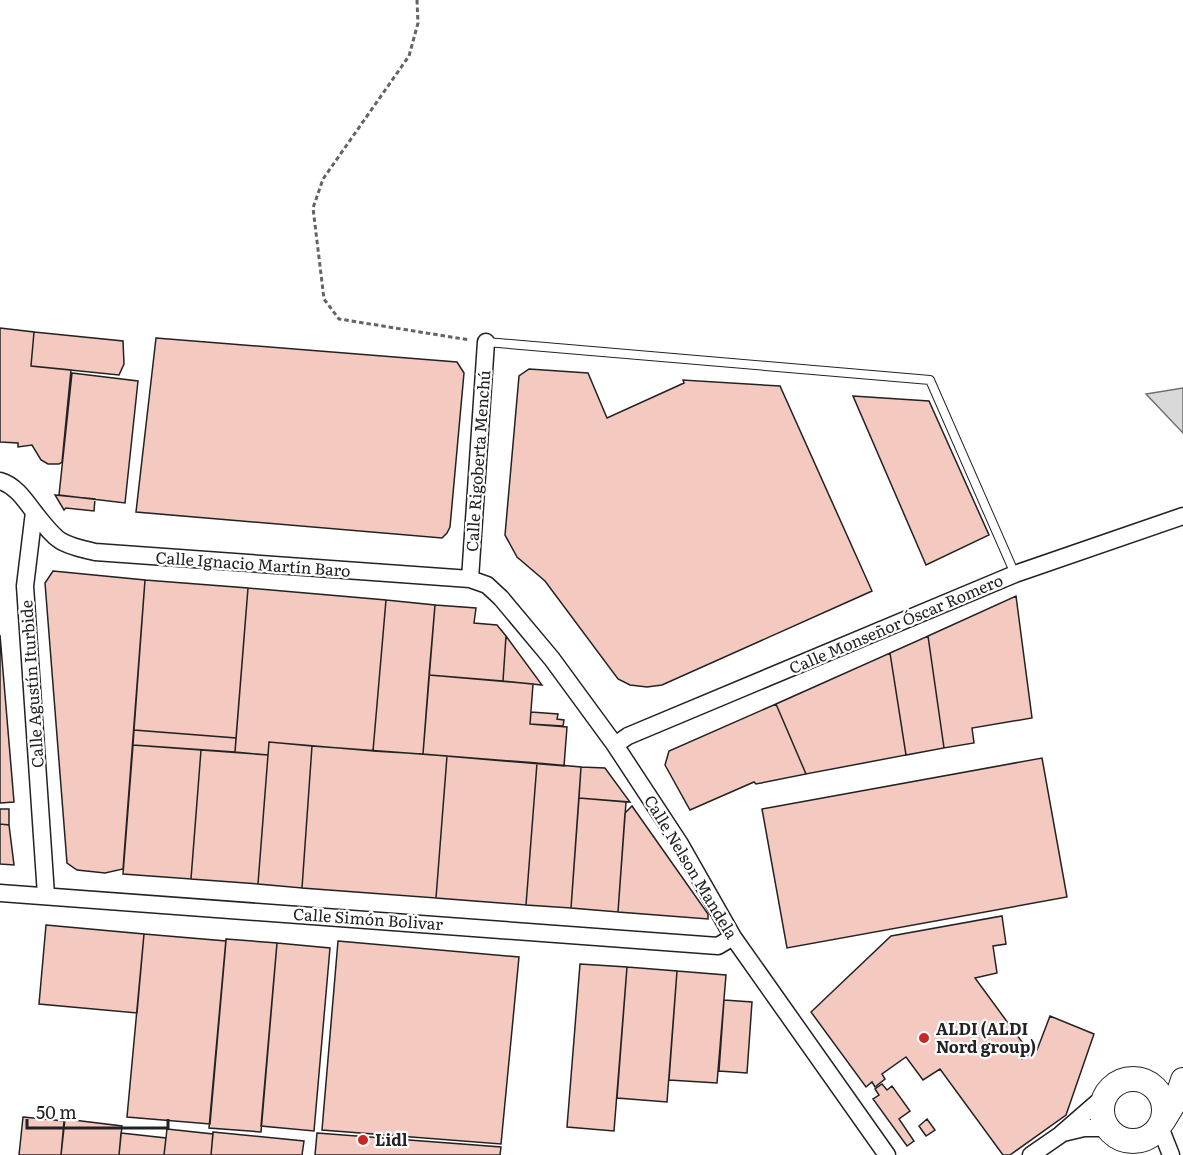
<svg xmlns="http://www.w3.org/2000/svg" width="1183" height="1155" viewBox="0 0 1183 1155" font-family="Literata,serif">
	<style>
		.water { fill: #d9d9d9; stroke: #6f6f6f; stroke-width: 1.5 }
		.building { fill: #f3c9c0; stroke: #222; stroke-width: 1.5 }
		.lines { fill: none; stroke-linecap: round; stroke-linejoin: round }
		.lane-casing { stroke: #222; stroke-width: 10 }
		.street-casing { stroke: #222; stroke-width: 19 }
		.secondary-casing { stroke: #222; stroke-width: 26 }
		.path { stroke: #646464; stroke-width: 3; stroke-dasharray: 4.5 3; stroke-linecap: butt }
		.lane { stroke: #fff; stroke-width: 8 }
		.street { stroke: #fff; stroke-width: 16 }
		.secondary { stroke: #fff; stroke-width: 24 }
		.poi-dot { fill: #c62828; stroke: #fff; stroke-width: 2 }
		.labels { text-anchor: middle; stroke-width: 4.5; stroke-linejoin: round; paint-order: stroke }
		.street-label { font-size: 16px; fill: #222; stroke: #fff }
		.poi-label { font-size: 16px; font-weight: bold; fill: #222; stroke: #fff; text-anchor: start }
	</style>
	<rect width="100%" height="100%" fill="#fff"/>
	<path class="water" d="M1183,388V433L1146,394Z"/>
	<path class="building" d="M0,328L34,332L31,366L71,370L62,462L59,464H48L41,460L32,445L18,447V443L0,442Z
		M34,332L123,341L124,364L119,375L31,366Z
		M156,338L457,362L464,373L450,527L447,533L442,538L136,512Z
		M529,369L588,373L607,418L684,383L683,380L780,386L872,591L662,685L647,687L630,685L618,679L545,581L517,557L505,535L519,376Z
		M72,373L138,381L125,503L59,495Z
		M853,396L929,401L989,535L926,565Z
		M55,495L95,499L94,511L66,508L64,510Z
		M53,571L145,580L123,869L105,873L77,870L67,863L45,583Z
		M145,580L248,588L236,738L134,730Z
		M248,588L386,600L373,751L269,742L268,755L235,752Z
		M1016,596L1032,718L972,728L974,743L944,748L928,636Z
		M386,600L435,605L423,754L373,751Z
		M435,605L476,608L474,623L497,625L506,636L503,681L429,675Z
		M0,635L14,802L0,803Z
		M506,636L542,685L503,681Z
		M928,636L944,748L906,755L890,653Z
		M890,653L906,755L806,774L776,704Z
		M429,675L533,684L530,724L567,727L564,766L423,754Z
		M776,704L806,774L756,784L754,782L690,810L665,765L669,751Z
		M531,712L558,714L557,719L564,720L563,726L530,724Z
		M134,730L236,738L235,752L133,745Z
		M269,742L312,746L302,888L258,884Z
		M133,745L201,750L191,879L123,874Z
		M312,746L447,756L436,898L302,888Z
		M201,750L268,755L258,884L191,879Z
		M447,756L537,763L526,905L436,898Z
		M1042,758L1067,897L787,948L762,809Z
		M537,763L581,767L571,908L526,905Z
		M581,767L605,768L630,802L579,798Z
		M579,798L626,802L618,912L571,908Z
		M632,806L708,914V919L618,912L625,813Z
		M0,809H9V825L0,824Z
		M0,824L9,825L14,865L0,864Z
		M1002,916L1006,944L993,946L997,973L975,978L1022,1042L1014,1048L1022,1059L1037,1050L1050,1016L1094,1034L1066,1115L1010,1155H1003L940,1069L923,1080L906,1057L882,1074L885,1079L875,1087L872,1082L866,1087L811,1012L891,936Z
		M46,925L144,934L137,1013L39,1004Z
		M144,934L226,941L210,1124L127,1117Z
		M226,939L277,943L261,1132L209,1128Z
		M338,941L519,957L501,1144L322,1130Z
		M277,943L330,948L314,1131L261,1126Z
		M580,964L627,967L614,1131L567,1127Z
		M627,967L677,971L667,1102L617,1098Z
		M677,971L726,975L717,1083L669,1080Z
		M724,1000L752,1002L747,1073L719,1071Z
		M882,1084L887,1090L892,1086L910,1111L899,1119L914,1141L907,1146L873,1099L879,1095L875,1089Z
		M23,1117L64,1121L61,1155H19Z
		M65,1119L122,1126L119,1155H61Z
		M927,1119L935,1130L926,1136L919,1126Z
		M167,1129L213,1134L211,1155H164Z
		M213,1132L304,1141L302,1155H211Z
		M121,1133L166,1138L164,1155H119Z
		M317,1133L501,1147L500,1155H315Z"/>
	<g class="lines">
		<g class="lane-casing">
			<path id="lane" d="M486,342L930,380L1015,574"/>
		</g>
		<g class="street-casing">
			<path id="street" d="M0,481C15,485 25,500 34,512L25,586L46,895
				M34,512C57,541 58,544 95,552L470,579L487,585L501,598L552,659L615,745L680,844L733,937L887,1155
				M470,579L486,342
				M615,745L628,736L1015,574L1183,516
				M0,893L718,946L733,937
				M1160,1127L1171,1155
				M1063,1133L1084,1128H1108
				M1031,1155L1060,1135L1106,1095"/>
		</g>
		<g class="secondary-casing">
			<path id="secondary" d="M1102 1110a31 31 0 1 1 62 0a31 31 0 1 1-62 0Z
				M1163,1121L1177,1098L1183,1080"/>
		</g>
		<path class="path" d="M417,0L418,23L409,56L323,179L313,208L324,299L339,319L470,340"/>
		<use href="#lane" class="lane"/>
		<use href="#street" class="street"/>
		<use href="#secondary" class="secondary"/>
	</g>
	<g class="poi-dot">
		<circle cx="924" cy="1038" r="6"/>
		<circle cx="363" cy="1140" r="6"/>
	</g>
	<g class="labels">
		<g class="street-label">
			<text transform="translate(478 461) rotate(-86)" y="6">Calle Rigoberta Menchú</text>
			<text transform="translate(253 564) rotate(4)" y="6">Calle Ignacio Martín Baro</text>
			<text transform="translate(896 624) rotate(-23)" y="6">Calle Monseñor Óscar Romero</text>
			<text transform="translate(32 684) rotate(-94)" y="6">Calle Agustín Iturbide</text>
			<text transform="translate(691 867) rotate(59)" y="6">Calle Nelson Mandela</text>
			<text transform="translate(368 919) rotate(4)" y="6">Calle Simón Bolivar</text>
		</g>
		<g class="poi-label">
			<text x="936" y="1035">ALDI (ALDI<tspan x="936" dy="18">Nord group)</tspan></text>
			<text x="375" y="1146">Lidl</text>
		</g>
	</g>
	<path d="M27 1119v9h141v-9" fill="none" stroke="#222222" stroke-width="3"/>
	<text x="36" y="1119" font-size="18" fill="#222222" stroke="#ffffff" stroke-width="4.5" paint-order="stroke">50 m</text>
</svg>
